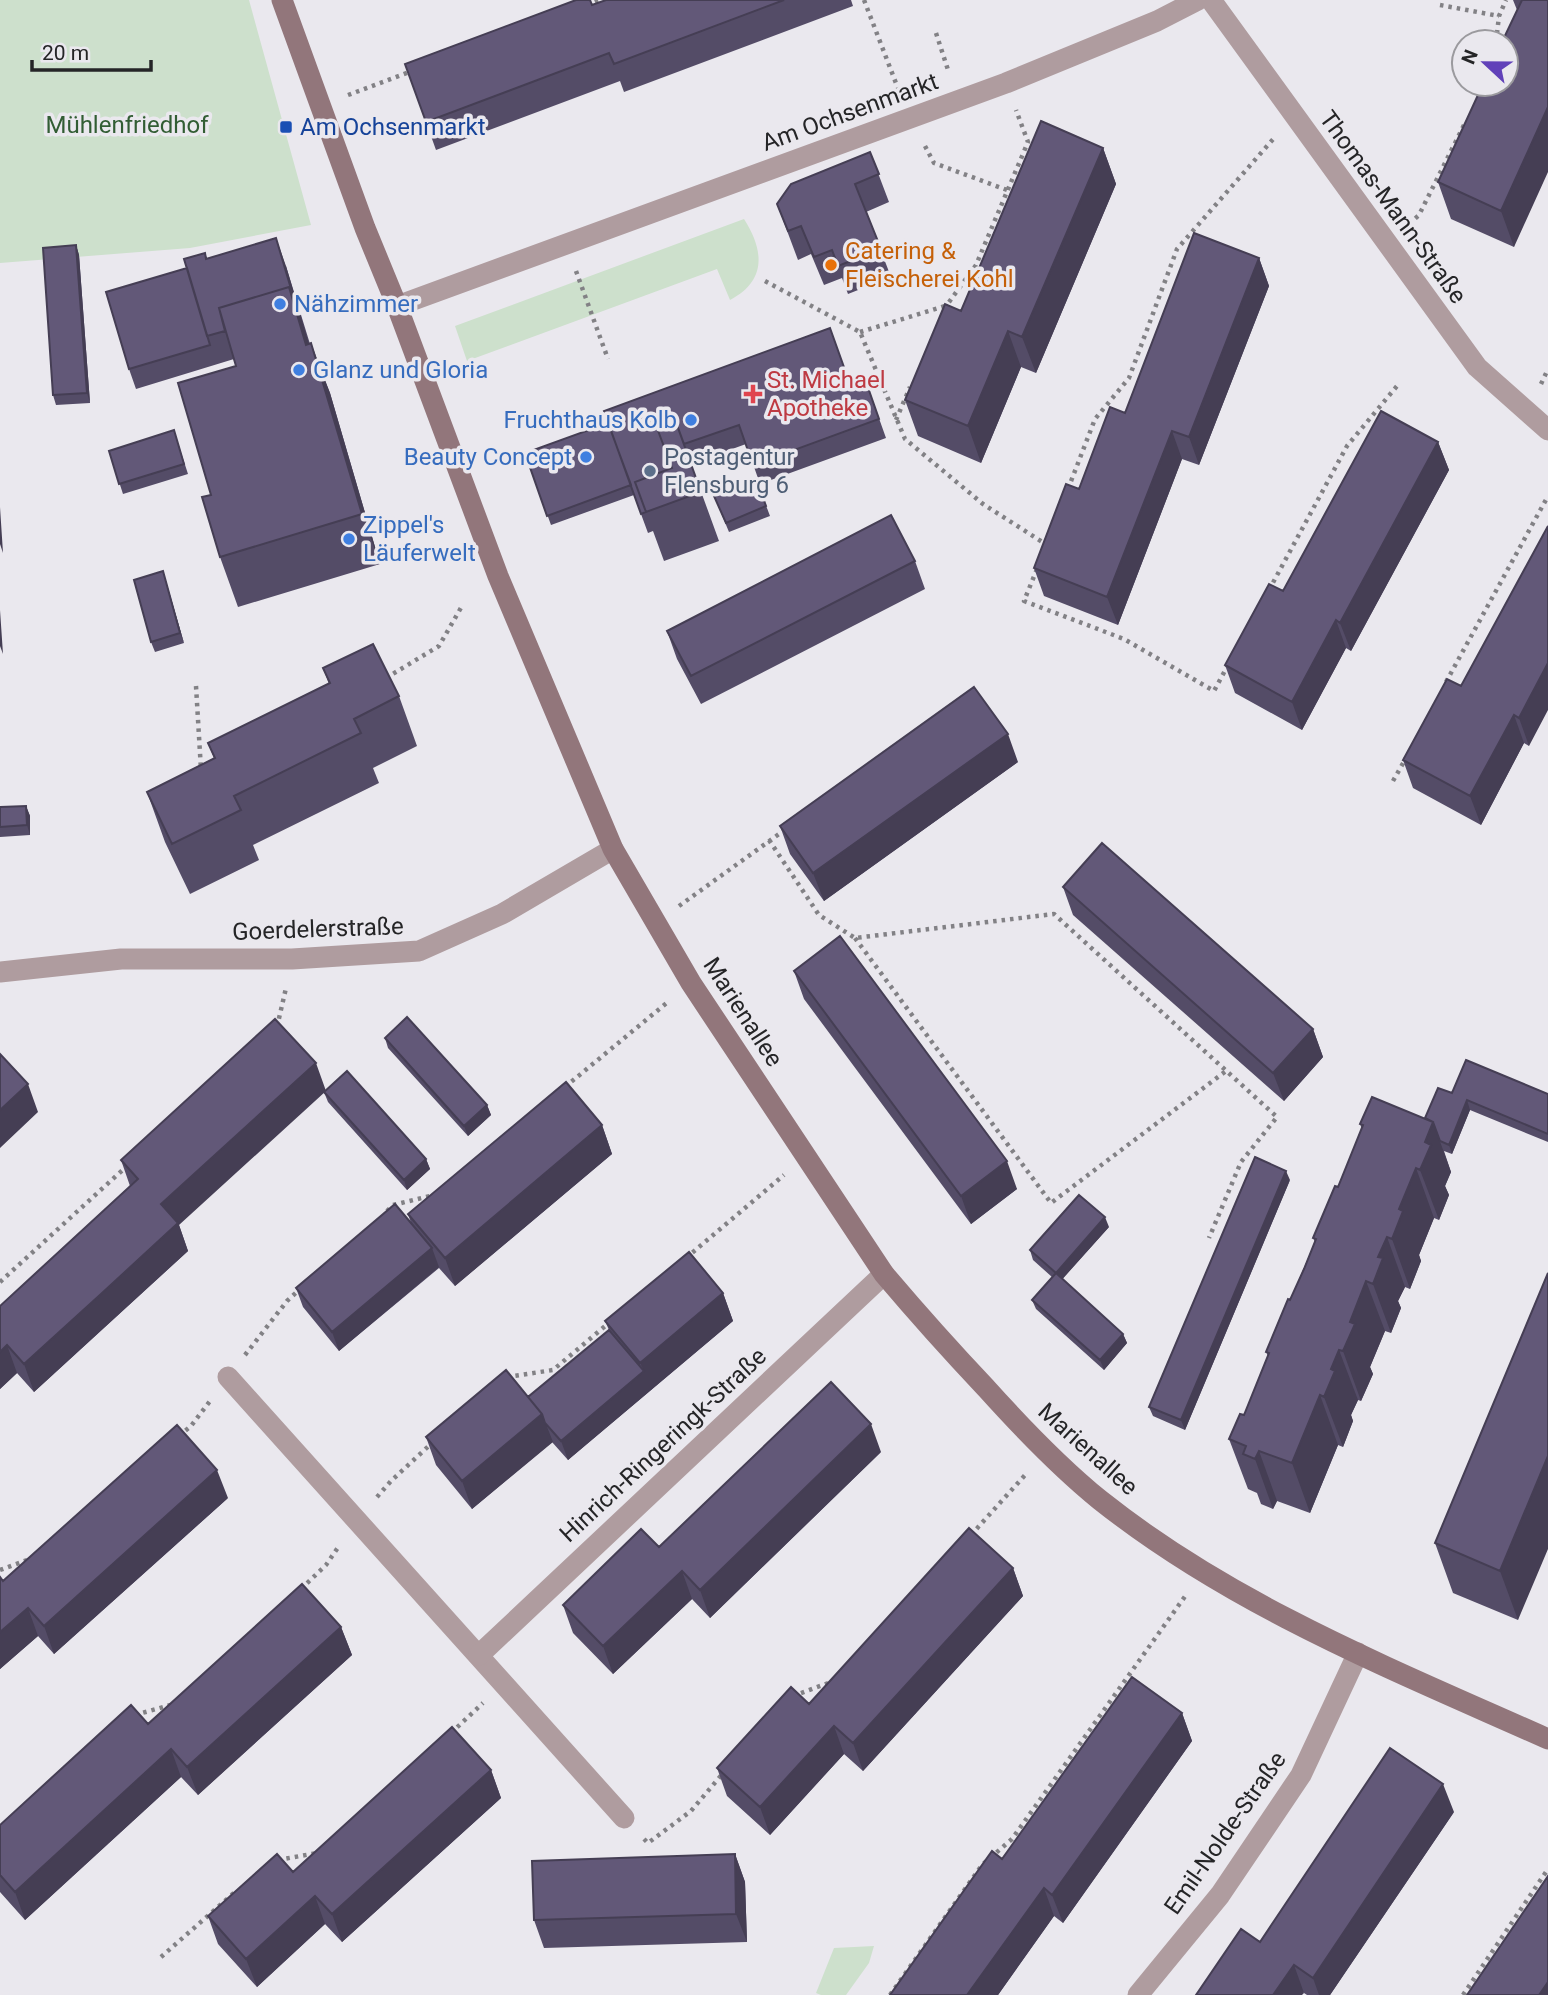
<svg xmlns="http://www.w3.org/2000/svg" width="1548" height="1995" viewBox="0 0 1548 1995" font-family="Roboto,sans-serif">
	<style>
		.green { fill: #cde0cc }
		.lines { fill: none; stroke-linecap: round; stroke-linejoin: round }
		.path { stroke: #828185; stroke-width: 4.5; stroke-dasharray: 3.5 5; stroke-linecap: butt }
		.lane { stroke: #af9c9f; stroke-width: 21 }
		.street { stroke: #af9c9f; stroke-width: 21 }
		.secondary { stroke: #92767b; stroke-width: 21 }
		.wall { fill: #544c67 }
		.shaded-wall { fill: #453e54 }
		.building { fill: #625878; stroke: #453e54; stroke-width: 2 }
		.transit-dot { fill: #1a4fb4; stroke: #eae8ee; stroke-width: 2.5 }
		.food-dot { fill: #e8710a; stroke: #eae8ee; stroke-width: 2.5 }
		.shop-dot { fill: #3f7fe0; stroke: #eae8ee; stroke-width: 2.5 }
		.health-dot { fill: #e0444e; stroke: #eae8ee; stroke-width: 2.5 }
		.service-dot { fill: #5c6f8a; stroke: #eae8ee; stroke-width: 2.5 }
		.labels { text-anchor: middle; stroke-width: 7; stroke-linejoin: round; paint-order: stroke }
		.street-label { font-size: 24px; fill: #252527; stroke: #eae8ee }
		.park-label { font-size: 24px; fill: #325d34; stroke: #eae8ee }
		.transit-label { font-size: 24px; fill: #164399; stroke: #eae8ee; text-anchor: start }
		.food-label { font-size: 24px; fill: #c56008; stroke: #eae8ee; text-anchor: start }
		.shop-label { font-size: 24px; fill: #366cbe; stroke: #eae8ee; text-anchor: start }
		.health-label { font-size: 24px; fill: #be3a42; stroke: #eae8ee; text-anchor: start }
		.service-label { font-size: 24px; fill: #4e5e75; stroke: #eae8ee; text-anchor: start }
	</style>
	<rect width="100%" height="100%" fill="#eae8ee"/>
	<path class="green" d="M0,0H249L311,225L190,248L0,263Z
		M744,219C764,250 767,281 730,300L717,269L467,361L455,326Z
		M874,1946L869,1963L846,1995H821L816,1993L834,1948Z"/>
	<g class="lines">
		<path class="path" d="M864,0L899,91
			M587,5L599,0
			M1440,5L1499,16
			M936,33L949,73
			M1496,42L1499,16L1506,0
			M348,95L412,71
			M925,146L934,163L1007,190
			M1409,224L1419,215L1464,125
			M576,271L608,359
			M765,281L860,332L905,439L983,504L1047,545
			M944,309L976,265L1028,142L1016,110
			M860,332L945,306
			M1541,384L1548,369
			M896,420L910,387
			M1068,489L1095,419L1129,378L1177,249L1275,137
			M1037,569L1024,601L1124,639L1214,691L1228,665
			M1269,590L1347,446L1397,386
			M386,678L439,646L462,606
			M1446,682L1548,496
			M196,686L201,770
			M1393,781L1406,758
			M769,840L819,915L855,938L1054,914L1277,1117L1241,1162L1209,1238
			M679,906L786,829
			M855,938L1051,1203L1226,1071
			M277,1027L286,988
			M565,1087L669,1001
			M387,1211L393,1205L434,1195
			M686,1258L784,1175
			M0,1282L127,1166
			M245,1355L287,1301L300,1289
			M507,1377L553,1370L610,1322
			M179,1436L191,1426L210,1401
			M377,1497L391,1481L433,1442
			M971,1535L1026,1474
			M0,1570L30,1559
			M301,1589L326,1565L339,1546
			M793,1696L831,1682
			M135,1715L174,1704
			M451,1733L483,1703
			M644,1839L648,1843L691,1811L724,1772
			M278,1860L317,1853
			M161,1957L235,1892
			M890,1995L982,1865L1012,1839L1186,1595
			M1463,1995L1548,1869"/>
		<path class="lane" d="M228,1377L624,1818"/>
		<path class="street" d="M1211,0L1477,367L1548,430
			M397,306L1006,83L1157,21L1198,0
			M0,972L121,959H292L419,951L502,914L613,849
			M479,1655L884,1274
			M1138,1995L1220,1895L1301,1775L1358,1653"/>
		<path class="secondary" d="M282,0L365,228L397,306L498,576L613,849L691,983L884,1274C917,1313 951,1351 986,1388C1022,1428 1058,1466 1100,1500C1233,1606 1394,1670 1548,1739"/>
	</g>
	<path class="wall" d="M606,0H851L853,6L624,92L620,81L436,150L405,64Z
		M1513,0H1548L1514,247L1451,219L1438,182L1517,10Z
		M1103,148L1116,184L1036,373L1021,367L981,463L918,436L905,400L961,311Z
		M870,152L889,202L866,212L891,277L848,294L842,278L824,285L811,254L798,260L777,204Z
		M76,245L79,255L90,403L56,405L53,395Z
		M205,253L207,258L286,266L310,344L330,393L380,564L238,607L220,557L211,495L236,366L234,359L136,389L129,369L187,268Z
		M1259,258L1269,286L1199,465L1182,459L1118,625L1044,596L1034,568L1125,413Z
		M865,379L886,438L760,484L746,444L691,464L719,541L664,561L653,531L648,533L634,495L551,525L525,453L850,384Z
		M177,440L188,474L123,494L109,451Z
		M1438,442L1449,470L1351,651L1346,648L1302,730L1235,693L1225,665L1283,591Z
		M756,479L770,516L729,532L714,496Z
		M1548,526L1529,746L1524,743L1481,825L1413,788L1403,760L1461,686Z
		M915,561L925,589L701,704L677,659L667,631Z
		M163,571L184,643L155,652L151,642Z
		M323,668L399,696L417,746L373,768L379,783L253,845L259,860L190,894L165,842L147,792L214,758L208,743L329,684Z
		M1018,762L824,901L790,854L780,826Z
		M26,806L30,816V835L0,837V807Z
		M1063,887L1313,1029L1323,1057L1284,1101L1073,915Z
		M794,971L1017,1189L971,1224L804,999Z
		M385,1038L487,1105L491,1115L468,1136L388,1048Z
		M324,1092L426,1159L430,1169L407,1190L328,1102Z
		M1452,1093L1548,1094V1142L1470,1110L1452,1154L1444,1151L1451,1172L1445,1186L1449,1195L1439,1220L1434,1218L1419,1255L1421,1261L1410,1289L1405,1287L1398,1301L1401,1308L1391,1333L1385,1331L1370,1367L1373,1374L1361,1401L1358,1400L1351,1415L1353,1421L1343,1447L1338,1445L1310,1513L1277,1501L1273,1509L1261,1504L1257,1493L1248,1489L1229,1439L1244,1415L1268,1356L1266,1352L1290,1300L1315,1242L1313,1238L1338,1187L1362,1129L1360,1124L1425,1118Z
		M602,1125L612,1154L455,1286L439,1268L339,1351L303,1307L296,1288L411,1223L408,1214Z
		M121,1160L179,1225L188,1251L34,1392L17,1373L0,1389V1306L130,1186Z
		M1290,1180L1185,1430L1153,1416L1149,1407Z
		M1109,1227L1062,1279L1123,1334L1127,1343L1104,1370L1036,1309L1032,1300L1052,1277L1033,1260L1030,1250Z
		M1548,1273L1518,1620L1453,1593L1435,1543Z
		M723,1293L733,1321L568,1460L552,1442L472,1509L436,1465L426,1437L528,1397L609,1330L605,1321Z
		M881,1452L710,1618L692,1599L613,1674L573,1633L563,1605L659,1547Z
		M228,1498L54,1654L38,1636L0,1669V1577L3,1581Z
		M1013,1568L1023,1596L863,1771L844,1754L770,1835L727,1796L717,1768L809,1704Z
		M341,1627L352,1655L198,1795L181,1777L25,1920L0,1892V1825L148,1724Z
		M1182,1713L1192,1741L1063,1923L1054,1916L998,1995H890L1002,1859Z
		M491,1770L501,1798L342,1942L325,1924L257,1987L218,1944L208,1916Z
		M1454,1812L1330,1995H1307L1304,1993L1260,1942Z
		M735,1854L745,1882L747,1942L544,1948L534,1920Z"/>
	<path class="shaded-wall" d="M1548,107V172L1514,247L1501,211Z
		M1103,148L1116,184L1036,373L1022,337Z
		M276,238L286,266L324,395L306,345Z
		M76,245L79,255L90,403L87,393Z
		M1259,258L1269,286L1199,465L1189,437Z
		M1008,331L1021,367L981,463L968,426Z
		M311,343L330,393L380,564L362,514Z
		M1172,431L1182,459L1118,625L1107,597Z
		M1438,442L1449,470L1351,651L1340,623Z
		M0,506V507L3,553L0,544Z
		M163,571L166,581L184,643L180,633Z
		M0,610L3,654L0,646Z
		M1336,620L1346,648L1302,730L1292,702Z
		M1548,663V710L1529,746L1519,718Z
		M1514,715L1524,743L1481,825L1470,796Z
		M1008,734L1018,762L824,901L813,873Z
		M26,806L30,816V835L27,825Z
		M1313,1029L1323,1057L1284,1101L1273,1073Z
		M316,1063L326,1091L179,1225L188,1251L34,1392L24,1364L161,1204Z
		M28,1084L38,1112L0,1148V1110Z
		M1467,1100L1470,1110L1452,1154L1449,1145Z
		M487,1105L491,1115L468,1136L464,1126Z
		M1433,1122L1451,1172L1445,1186L1449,1195L1439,1220L1420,1170L1425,1142Z
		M602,1125L612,1154L455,1286L445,1258Z
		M426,1159L430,1169L407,1190L404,1180Z
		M1007,1161L1017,1189L971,1224L961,1196Z
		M1416,1168L1434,1218L1419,1255L1421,1261L1410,1289L1392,1239L1399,1209Z
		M1286,1171L1290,1180L1185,1430L1181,1420Z
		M1105,1217L1109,1227L1059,1283L1056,1273Z
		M1387,1237L1405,1287L1398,1301L1401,1308L1391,1333L1373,1284L1378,1257Z
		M432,1248L439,1267L339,1351L332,1332Z
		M1366,1281L1385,1331L1370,1367L1373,1374L1361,1401L1343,1351L1350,1322Z
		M723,1293L733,1321L568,1460L561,1441L644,1371L640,1363Z
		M1123,1334L1127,1343L1104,1370L1100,1360Z
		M7,1345L17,1373L0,1389V1352Z
		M1339,1350L1358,1400L1351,1415L1353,1421L1343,1447L1324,1397L1331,1369Z
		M1320,1395L1338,1445L1310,1513L1292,1463Z
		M542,1414L553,1442L472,1509L462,1481Z
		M871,1424L881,1452L710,1618L700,1590Z
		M1259,1451L1277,1501L1273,1509L1255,1459Z
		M1548,1456V1549L1518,1620L1500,1571Z
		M217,1470L228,1498L54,1654L44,1626Z
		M1013,1568L1023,1596L863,1771L853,1743Z
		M682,1571L692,1599L613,1674L603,1646Z
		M28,1608L38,1636L0,1669V1632Z
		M341,1627L352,1655L198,1795L187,1767Z
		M1182,1713L1192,1741L1063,1923L1052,1895Z
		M834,1726L844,1754L770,1835L760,1807Z
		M171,1749L181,1777L25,1920L15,1892Z
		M491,1770L501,1798L342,1942L332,1914Z
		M1443,1784L1454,1812L1330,1995H1319L1313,1978Z
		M735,1854L745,1882L747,1942L736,1914Z
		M1044,1888L1054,1916L998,1995H967Z
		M315,1896L325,1924L257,1987L246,1959Z
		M1294,1965L1304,1993L1302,1995H1273Z
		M1548,1982V1995H1539Z"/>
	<path class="building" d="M576,0H590L592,5L606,0H784L614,64L609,53L426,122L405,64Z
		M1522,0H1548V107L1501,211L1438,182L1483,84H1506V42H1502Z
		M1041,121L1103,148L1022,337L1008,331L968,426L905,400L945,304L961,311Z
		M870,152L879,174L855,184L881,249L838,266L832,250L814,257L801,226L788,231L777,204L791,184Z
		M1194,233L1259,258L1189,437L1172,431L1107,597L1034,568L1066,484L1079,489L1110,407L1125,413Z
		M276,238L297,309L289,287L219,308L225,331L207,336L184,259L205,253L206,259Z
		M76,245L87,393L53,395L43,248Z
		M187,268L210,345L129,369L106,292Z
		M289,287L306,345L311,343L362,514L220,557L202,497L211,495L178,383L236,366L219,308Z
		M830,328L850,384L865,379L879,419L753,465L739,425L684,444L673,414L654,420L672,468L635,482L646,512L641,514L604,411Z
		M1381,411L1438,442L1340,623L1336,620L1292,702L1225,665L1269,584L1283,591Z
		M673,414L701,492L646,512L635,482L672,468L654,420Z
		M608,423L631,485L547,516L525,453Z
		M174,430L184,464L119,484L109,451Z
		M756,479L766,506L726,523L714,496Z
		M891,515L915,561L691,676L667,631Z
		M1548,526V663L1519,718L1514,715L1470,796L1403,760L1447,679L1461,686Z
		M163,571L180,633L151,642L134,580Z
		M373,644L399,696L354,719L361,733L234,796L241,810L172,844L147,792L215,758L208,743L330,683L323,668Z
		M974,687L1008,734L813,873L780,826Z
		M26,806L27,825L0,827V807Z
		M1102,843L1313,1029L1273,1073L1063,887Z
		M840,936L1007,1161L961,1196L794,971Z
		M407,1017L487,1105L464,1126L385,1038Z
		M275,1019L316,1063L161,1204L178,1223L101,1294L24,1364L7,1345L0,1352V1306L138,1179L121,1160Z
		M0,1054L28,1084L0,1110Z
		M1466,1060L1548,1094V1134L1467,1100L1449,1145L1440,1141L1433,1122L1425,1118L1438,1088L1452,1093Z
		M347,1071L426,1159L404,1180L324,1092Z
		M566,1082L602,1125L445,1258L408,1214Z
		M1372,1097L1433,1122L1425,1142L1431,1145L1420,1170L1416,1168L1399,1209L1403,1211L1392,1239L1387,1237L1378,1257L1383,1258L1373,1284L1366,1281L1350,1322L1355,1324L1343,1351L1339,1350L1331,1369L1335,1371L1324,1397L1320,1395L1292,1463L1259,1451L1255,1459L1243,1454L1246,1446L1229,1439L1240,1414L1244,1415L1269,1353L1266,1352L1288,1299L1290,1300L1304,1269L1316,1239L1313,1238L1335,1186L1338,1187L1363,1125L1360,1124Z
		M1255,1157L1286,1171L1181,1420L1149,1407Z
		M1079,1195L1105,1217L1056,1273L1030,1250Z
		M395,1204L432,1248L332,1332L296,1288Z
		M689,1252L723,1293L640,1363L605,1321Z
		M1056,1273L1123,1334L1100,1360L1032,1300Z
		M1548,1273V1456L1500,1571L1435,1543Z
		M609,1330L644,1371L561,1441L545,1423L542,1414L528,1397Z
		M506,1370L542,1414L462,1481L426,1437Z
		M831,1382L871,1424L700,1590L682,1571L603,1646L563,1605L641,1529L659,1547Z
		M177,1425L217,1470L44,1626L28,1608L0,1632V1577L3,1581Z
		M969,1528L1013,1568L853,1743L834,1726L760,1807L717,1768L791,1687L809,1704Z
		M302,1584L341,1627L187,1767L171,1749L15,1892L0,1875V1825L131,1705L148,1724Z
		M1132,1677L1182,1713L1052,1895L1044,1888L967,1995H890L992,1851L1002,1859Z
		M452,1727L491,1770L332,1914L315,1896L246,1959L208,1916L277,1854L293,1872Z
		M1390,1748L1443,1784L1313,1978L1294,1965L1273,1995H1196L1241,1929L1260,1942Z
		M735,1854L736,1914L534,1920L532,1861Z
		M1548,1876V1982L1539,1995H1467Z"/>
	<rect class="transit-dot" x="279" y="120" width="14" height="14" rx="3.5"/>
	<circle class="food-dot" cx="831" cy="265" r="7"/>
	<g class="shop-dot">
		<circle cx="280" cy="304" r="7"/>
		<circle cx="299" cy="370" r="7"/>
		<circle cx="691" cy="420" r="7"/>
		<circle cx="586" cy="457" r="7"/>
		<circle cx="349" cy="539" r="7"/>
	</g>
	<path class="health-dot" d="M749.5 383.5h7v7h7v7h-7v7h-7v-7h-7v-7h7z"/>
	<circle class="service-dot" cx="650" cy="471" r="7"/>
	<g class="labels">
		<g class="street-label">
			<text transform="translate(850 112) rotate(-20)" y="8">Am Ochsenmarkt</text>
			<text transform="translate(1393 207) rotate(54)" y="8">Thomas-Mann-Straße</text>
			<text transform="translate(318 929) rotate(-2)" y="8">Goerdelerstraße</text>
			<text transform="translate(743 1012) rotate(57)" y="8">Marienallee</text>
			<text transform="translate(663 1445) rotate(-43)" y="8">Hinrich-Ringeringk-Straße</text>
			<text transform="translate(1088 1449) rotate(42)" y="8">Marienallee</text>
			<text transform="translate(1225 1833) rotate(-55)" y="8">Emil-Nolde-Straße</text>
		</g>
		<g class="park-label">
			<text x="127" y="133">Mühlenfriedhof</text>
		</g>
		<g class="transit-label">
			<text x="300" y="135">Am Ochsenmarkt</text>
		</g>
		<g class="food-label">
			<text x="845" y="259">Catering &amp;<tspan x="845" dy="28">Fleischerei Kohl</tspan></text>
		</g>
		<g class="shop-label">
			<text x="294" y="312">Nähzimmer</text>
			<text x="313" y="378">Glanz und Gloria</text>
			<text x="677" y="428" text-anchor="end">Fruchthaus Kolb</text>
			<text x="572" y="465" text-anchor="end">Beauty Concept</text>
			<text x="363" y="533">Zippel's<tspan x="363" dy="28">Läuferwelt</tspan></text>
		</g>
		<g class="health-label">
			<text x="767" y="388">St. Michael<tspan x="767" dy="28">Apotheke</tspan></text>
		</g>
		<g class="service-label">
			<text x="664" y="465">Postagentur<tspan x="664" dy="28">Flensburg 6</tspan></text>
		</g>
	</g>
	<g transform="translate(1485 63) rotate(292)"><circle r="33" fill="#eae8ee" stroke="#9b9a9e" stroke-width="2"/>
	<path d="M0-5L12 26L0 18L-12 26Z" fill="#6141b9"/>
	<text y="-10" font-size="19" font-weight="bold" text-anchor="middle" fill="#252527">N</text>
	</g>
	<path d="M32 60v10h119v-10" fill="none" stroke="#252527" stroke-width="3.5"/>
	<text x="42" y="60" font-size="21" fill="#252527" stroke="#eae8ee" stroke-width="5" paint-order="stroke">20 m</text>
</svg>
